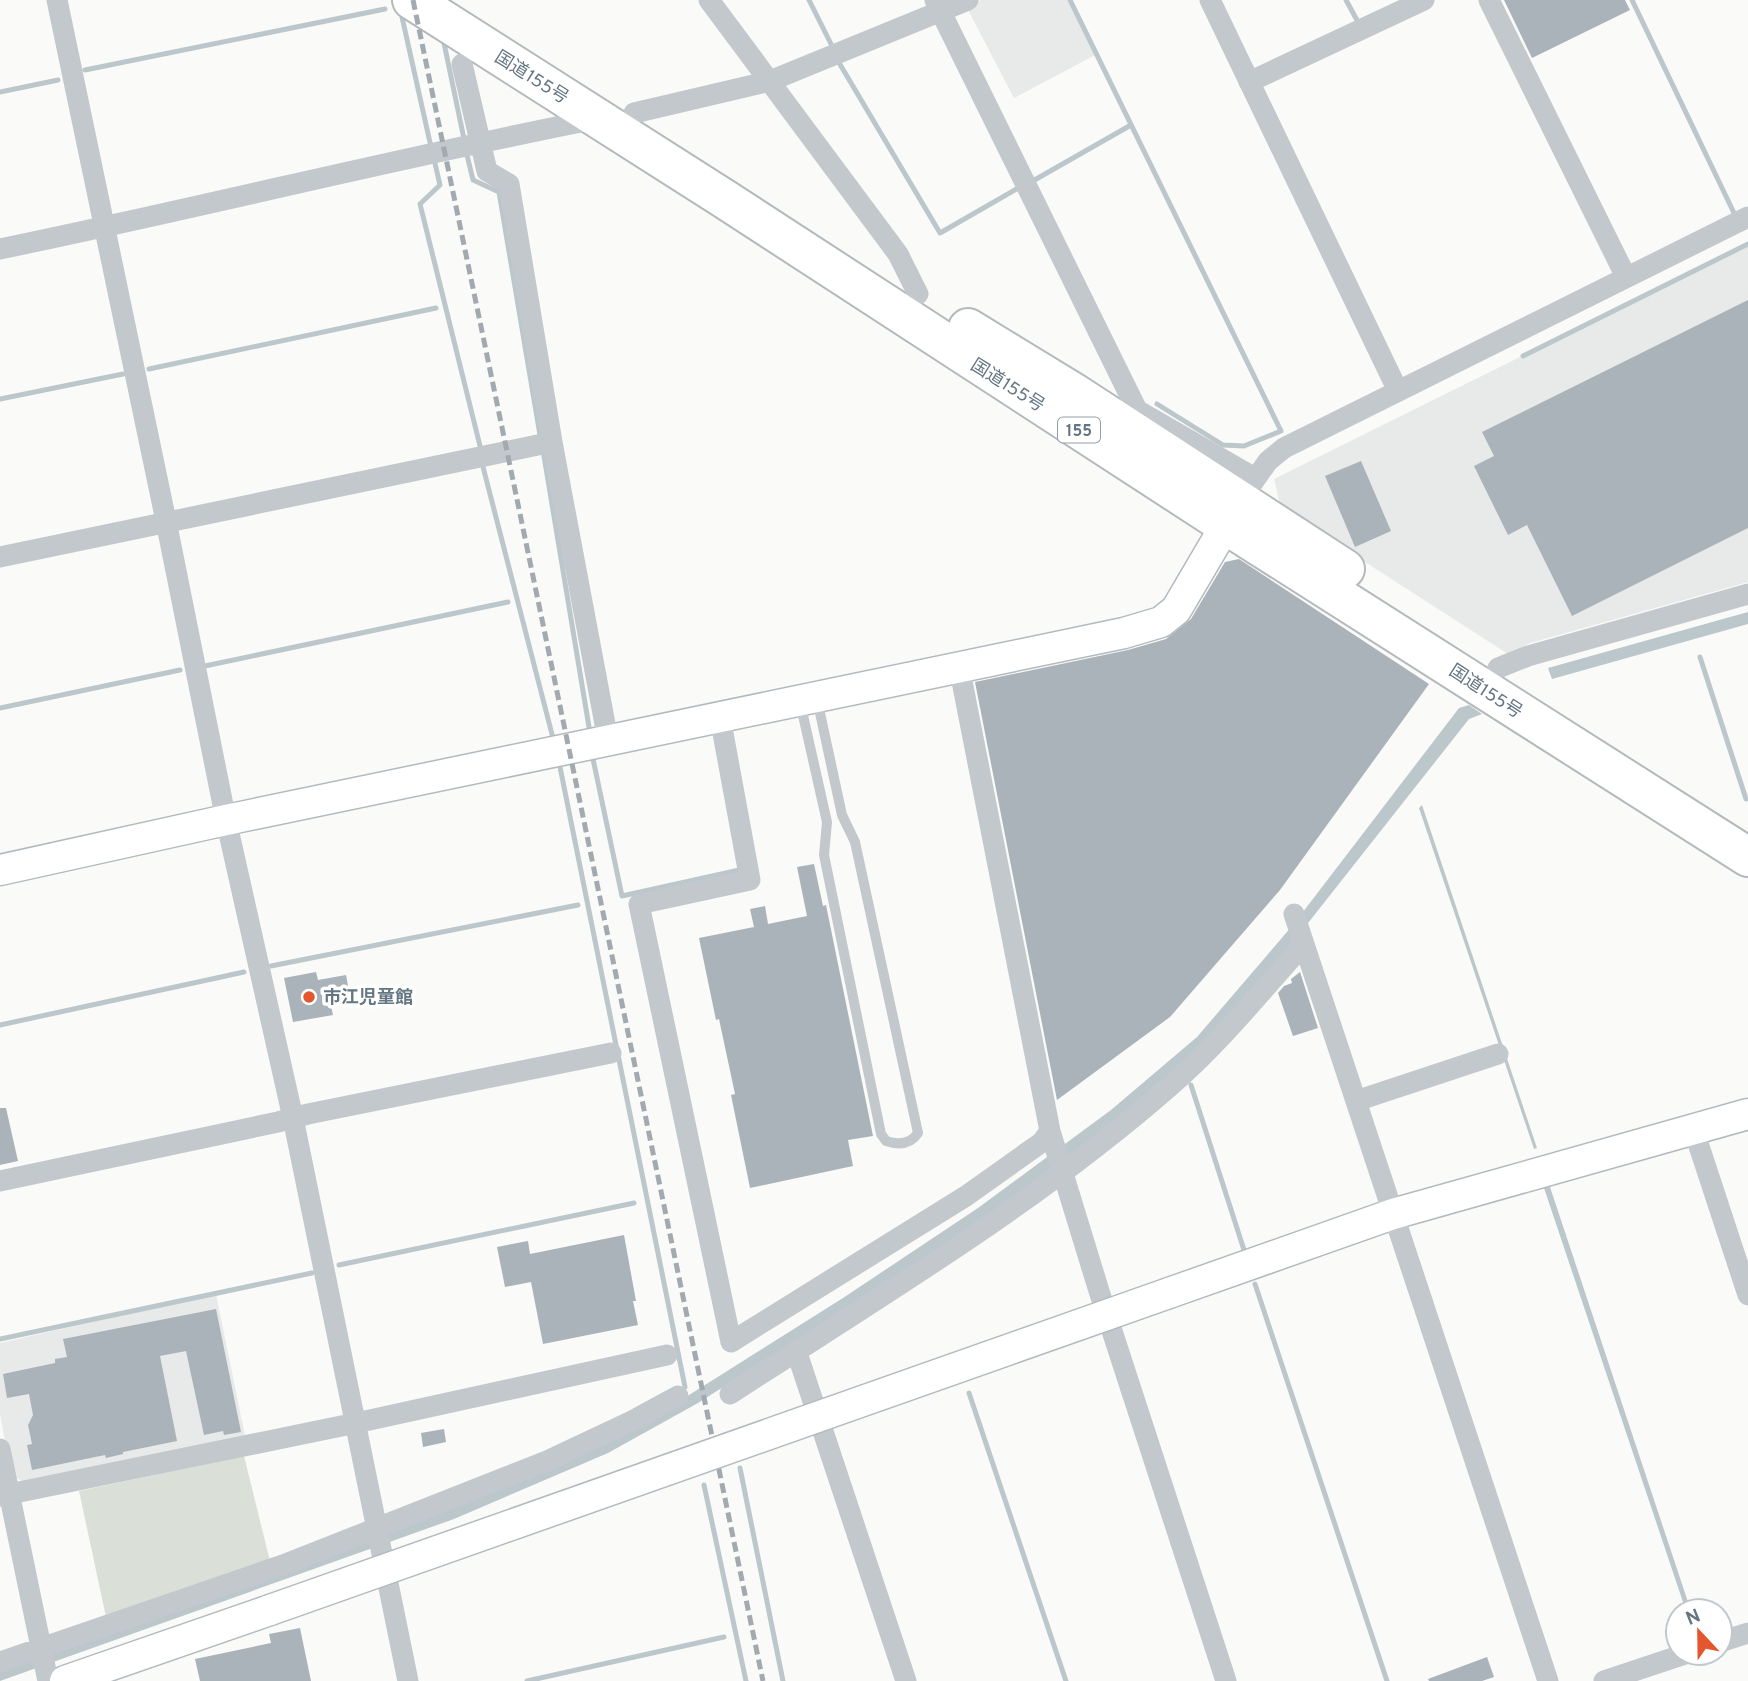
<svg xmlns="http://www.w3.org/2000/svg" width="1748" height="1681" viewBox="0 0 1748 1681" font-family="Overpass,'Noto Sans JP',sans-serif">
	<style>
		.built { fill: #e8e9e9 }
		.green { fill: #dadfd7 }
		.water { fill: #bbc7cb }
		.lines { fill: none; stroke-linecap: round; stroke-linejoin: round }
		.stream { stroke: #bbc7cb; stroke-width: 5 }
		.building { fill: #aab3b9 }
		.secondary-casing { stroke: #b3babf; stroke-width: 33 }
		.highway-casing { stroke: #b4b9bd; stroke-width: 42 }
		.lane { stroke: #c3c8cc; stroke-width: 10 }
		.street { stroke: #c3c8cc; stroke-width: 21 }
		.secondary { stroke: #fff; stroke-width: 30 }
		.highway { stroke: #fff; stroke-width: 38 }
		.rail { stroke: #a2aab0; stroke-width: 5; stroke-dasharray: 10 5; stroke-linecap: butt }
		.secondary-bridge-casing { stroke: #b3babf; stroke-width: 33; stroke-linecap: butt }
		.secondary-bridge { stroke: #fff; stroke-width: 30 }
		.poi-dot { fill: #e4572e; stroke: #fff; stroke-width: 2.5 }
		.labels { text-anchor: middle; stroke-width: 7; stroke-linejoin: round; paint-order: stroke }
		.shield { fill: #fff; stroke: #939fa8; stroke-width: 2 }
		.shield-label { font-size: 16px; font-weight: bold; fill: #657683 }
		.street-label { font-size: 18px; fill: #657683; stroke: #fff }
		.poi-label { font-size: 18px; font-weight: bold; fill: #657683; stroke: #fff; text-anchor: start }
	</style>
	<rect width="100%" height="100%" fill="#fafaf8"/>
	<path class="built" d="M981,0H1070L1097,54L1014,98L966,6Z
		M1748,244V582L1530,643L1508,654L1281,508L1274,479Z
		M216,1294L245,1436L23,1482L11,1474L0,1414V1343Z"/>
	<path class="green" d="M244,1456L270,1561L106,1617L79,1491Z"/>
	<path class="water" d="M1748,612V624L1552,679L1548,668Z
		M1469,705L1482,714L1469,719L1297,937L1213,1036L1114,1122L983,1219L847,1308L698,1403L608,1453L454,1519L0,1681V1669L659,1414L843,1298L978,1208L1111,1110L1197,1037L1293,925L1459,708Z
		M1422,805L1537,1148L1534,1149L1419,808Z
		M1548,1181L1691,1611H1686L1542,1182Z"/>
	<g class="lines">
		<path class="stream" d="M809,0L834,50
			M1070,0L1281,431L1244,446L1223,445L1157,404
			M1346,0L1358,22
			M1632,0L1734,213
			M402,17L431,147
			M444,43L464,139
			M838,61L940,233L1020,187
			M85,70L385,9
			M0,92L58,80
			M467,155L473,180L499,192L540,435
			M434,159L440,185L420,204L481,450
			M1031,182L1131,125
			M1523,356L1748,244
			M149,369L436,308
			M0,399L123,374
			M543,450L590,733
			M482,463L554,742
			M1700,657L1746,799
			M205,666L508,602
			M0,708L180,670
			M593,759L622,896L744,869
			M560,767L685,1387
			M271,966L578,905
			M0,1025L244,972
			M1191,1085L1244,1250
			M339,1265L634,1203
			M1255,1284L1387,1681
			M0,1339L312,1273
			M969,1393L1066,1681
			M740,1468L783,1681
			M704,1485L746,1681
			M527,1681L724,1637"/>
	</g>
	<path class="building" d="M1504,0H1625L1630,10L1532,58Z
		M1748,300V528L1572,616L1527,525L1508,535L1474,466L1494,456L1482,432Z
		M1361,461L1391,531L1355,547L1325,476Z
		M1239,559L1429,684L1280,890L1170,1017L1057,1100L975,682L1128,650L1166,639L1191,619L1225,562Z
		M814,864L823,906L826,905L873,1136L848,1140L853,1166L750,1188L731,1095L735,1094L719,1019L716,1020L699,938L754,927L750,909L765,906L768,924L807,916L797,867Z
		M316,972L318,980L346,975L351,1002L331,1006L333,1015L293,1022L284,978Z
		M1300,972L1318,1028L1293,1036L1278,993L1284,986L1292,983L1291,979Z
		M0,1108H6L18,1161L0,1165Z
		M624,1235L636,1301H633L638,1325L543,1344L531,1282L505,1287L497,1247L528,1241L530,1254Z
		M216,1309L241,1432L224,1435L223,1431L204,1435L186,1351L160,1356L177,1441L123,1452V1454L106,1458L105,1455L32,1470L27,1445L32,1444L28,1425L33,1415L29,1394L7,1398L3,1374L55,1363V1359L67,1357L63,1339Z
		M444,1429L446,1442L423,1447L421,1433Z
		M300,1628L311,1681H200L195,1659L271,1643L269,1634Z
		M1487,1657L1494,1677L1482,1681H1429L1428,1679Z"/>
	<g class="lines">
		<g class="secondary-casing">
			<path id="secondary" d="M0,870L226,820L1124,633L1161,622L1176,610L1236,508
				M1169,1293L1393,1214L1748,1114
				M65,1681L270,1610"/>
		</g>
		<g class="highway-casing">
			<path id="highway" d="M412,0L723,198L1226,525L1748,857
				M968,328L1076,394L1345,569"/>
		</g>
		<path class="lane" d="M800,702L827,822L824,855L881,1134L886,1141C898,1145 910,1145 918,1133L855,842L842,815L817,699"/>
		<path class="street" d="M57,0L166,521L226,820L293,1118L408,1681
			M709,0L898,254L918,294
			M935,0L1137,410L1255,478
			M1210,0L1398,391
			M1489,0L1626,277
			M462,64L487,171L509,184L552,442L608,740
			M1249,82L1424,0
			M634,113L770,81L968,0
			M0,249C199,208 397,158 596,119
			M1249,488L1268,461L1284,448L1748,217
			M0,557L552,442
			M959,666L1050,1131L1099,1291L1226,1681
			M1498,668L1528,656L1748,594
			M720,717L750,880L639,904L731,1342L966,1196L1042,1142L1050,1131
			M1294,914L1548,1681
			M1356,1101L1498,1054
			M1694,1131L1748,1295
			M0,1181L278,1122L308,1114L611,1053
			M796,1350L906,1681
			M730,1394C879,1297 1034,1205 1169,1087C1218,1045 1260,993 1303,945
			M0,1449L48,1681
			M0,1496L356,1423L667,1355
			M1720,1642L1748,1633
			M0,1662L283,1565L547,1461L632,1421L678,1396
			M1604,1681L1688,1653"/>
		<use href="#secondary" class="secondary"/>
		<use href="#highway" class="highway"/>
		<path class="rail" d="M413,0L763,1681"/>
		<g class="secondary-bridge-casing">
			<path id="secondary-bridge" d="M270,1610L1169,1293"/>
		</g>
		<use href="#secondary-bridge" class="secondary-bridge"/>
	</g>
	<circle class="poi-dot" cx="309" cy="997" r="7"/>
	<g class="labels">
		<rect class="shield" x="1058" y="417.5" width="42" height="25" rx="5"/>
		<g class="shield-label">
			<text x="1079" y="436">155</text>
		</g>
		<g class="street-label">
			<text transform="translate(532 77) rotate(32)" y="6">国道155号</text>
			<text transform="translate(1008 385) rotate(32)" y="6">国道155号</text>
			<text transform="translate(1486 691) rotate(33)" y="6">国道155号</text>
		</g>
		<g class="poi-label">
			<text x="323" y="1003">市江児童館</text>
		</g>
	</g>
	<g transform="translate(1699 1632) rotate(338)"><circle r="33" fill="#ffffff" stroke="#c1c8cd" stroke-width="2"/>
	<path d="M0-5L12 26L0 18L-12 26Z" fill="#e4572e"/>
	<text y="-10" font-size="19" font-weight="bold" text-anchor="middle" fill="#657683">N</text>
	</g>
</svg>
